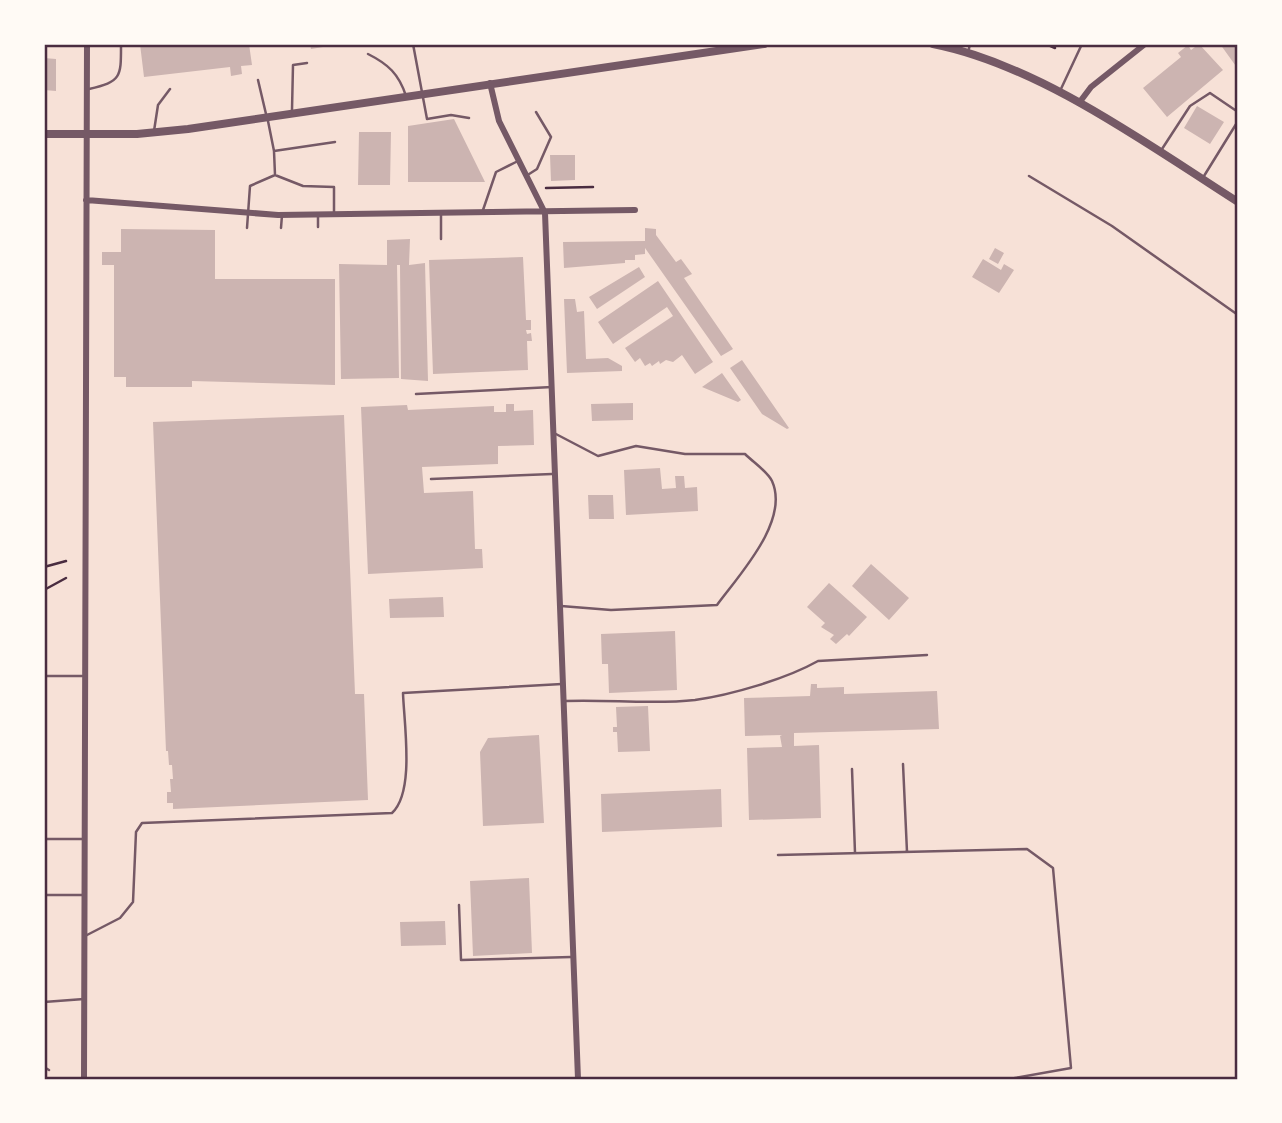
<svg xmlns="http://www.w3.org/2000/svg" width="1282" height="1123" viewBox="0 0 1282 1123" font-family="Ubuntu,sans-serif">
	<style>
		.building { fill: #ccb4b1 }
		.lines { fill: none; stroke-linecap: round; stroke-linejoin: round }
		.path { stroke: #4a2c40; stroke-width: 2.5 }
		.service { stroke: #755966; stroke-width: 2.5 }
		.minor { stroke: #755966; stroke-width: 6 }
		.tertiary { stroke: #755966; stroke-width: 8 }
		.neatline { fill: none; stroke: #4a2c40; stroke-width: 2.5 }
	</style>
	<rect width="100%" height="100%" fill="#f7e1d7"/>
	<path class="building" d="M140,44H249L252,65L241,66L242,74L231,76L230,67L144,77Z
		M310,44H335V45L311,49Z
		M1199,44L1223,70L1167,117L1143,88L1181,57L1178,53L1188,45L1191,50Z
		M1220,44H1238V69Z
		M44,58L56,59V91L44,90Z
		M1197,106L1224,122L1210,144L1184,128Z
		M454,119L485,182H408V126Z
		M359,132H391L390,185H358Z
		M550,155H575V180L551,181Z
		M645,228L656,229V235L676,262L681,259L692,274L684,278L733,349L721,356L645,248V254L635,255V260H625V263L564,268L563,242L645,241Z
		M121,229L215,230V279H335V385L192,381V387H126V377H114V265H102V252H121Z
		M410,239L409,265L425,263L428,381L401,379L400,265H397L399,378L341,379L339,264L387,265V240Z
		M995,248L1004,253L998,264L989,259Z
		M523,257L526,320H531V330H526L527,334L531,333L532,341H527L528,370L433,374L429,260Z
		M983,259L1001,270L1004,264L1014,270L999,293L972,277Z
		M639,267L645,277L597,309L589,297Z
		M658,281L713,362L695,374L682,355L673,362L666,360L660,364L659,361L652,366L650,363L645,366L640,358L635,362L625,348L673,316L667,307L613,344L598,322Z
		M564,299H575L577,312L584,311L586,359L608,358L622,366V371L567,373Z
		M742,360L789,428L787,429L762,414L730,368Z
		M722,373L741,400L738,402L702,387Z
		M633,403V420L592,421L591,404Z
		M506,404H514V411L533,410L534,445L498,446V464L422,467L424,493L473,491L475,549H482L483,568L368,574L361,407L407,405L408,410L494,406V412H506Z
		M344,415L355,694H364L368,800L173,809V803H167V792H171L170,779H173L172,765H169L168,751H166L153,422Z
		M660,468L662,489L676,488L675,476H684L685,488L697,487L698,511L626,515L624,470Z
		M588,495H613L614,519H589Z
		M871,564L909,598L889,620L852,586Z
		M829,583L867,617L849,636L847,634L836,644L830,639L834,635L821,627L825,623L807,607Z
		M443,597L444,617L390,618L389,599Z
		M675,631L677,690L609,693L608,664H602L601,634Z
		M811,684H817V688L844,687V694L937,691L939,729L794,733V746L819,745L821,818L749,820L747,748L782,747L780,736L782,735L745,736L744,698L810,696Z
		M648,706L650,751L618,752L617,732H613V727H617L616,707Z
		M539,735L544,823L483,826L480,752L488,738Z
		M721,789L722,827L602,832L601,794Z
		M529,878L532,953L473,956L470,881Z
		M445,921L446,945L401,946L400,922Z"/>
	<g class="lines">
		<path class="path" d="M1046,44L1055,48
			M546,188L593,187
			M44,567L66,561
			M44,590L66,578"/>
		<path class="service" d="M413,44L427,119L451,115L469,118
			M968,53L970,44
			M368,54C388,64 399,74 406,96
			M258,80L266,114
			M89,89C122,82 121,76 121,44
			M1060,91L1082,44
			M292,110L293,65L307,63
			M154,131L158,105L170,89
			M1162,149L1190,106L1210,93L1238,112
			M274,151L335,142
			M275,175L303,186L334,187V213
			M526,176L537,169L551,137L536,112
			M1029,176L1112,226L1238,315
			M1204,176L1238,121
			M483,210L496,172L516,162
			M318,227V214
			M247,228L250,186L275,175L274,151L268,121
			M281,228L282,215
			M441,239V214
			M416,394L552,387
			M554,433L598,456L636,446L685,454H745C753,462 767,471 772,481C790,521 739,575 717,605L611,610L561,606
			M431,479L552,474
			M44,676H82
			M565,701C607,699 652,705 695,700C731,695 786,679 818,661L927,655
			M903,764L907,852
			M852,769L855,853
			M44,839H85
			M778,855L1027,849L1053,868L1071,1068L1009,1079
			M44,895H84
			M459,905L461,960L571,957
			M87,935L120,918L133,902L136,832L142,823L392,813C415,792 404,724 403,693L562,684
			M44,1002L84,999
			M44,1067L49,1070"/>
		<path class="minor" d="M490,83L499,121L545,213L578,1079
			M1079,103L1091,87L1145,44
			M86,200L278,215L635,210
			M84,1079L87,44"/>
		<path class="tertiary" d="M933,44C1039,65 1147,144 1238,202
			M44,134H137L188,129L764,44"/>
	</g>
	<rect width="1282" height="1123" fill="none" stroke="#fffaf5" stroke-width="91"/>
	<rect x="46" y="46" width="1190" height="1032" class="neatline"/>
</svg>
